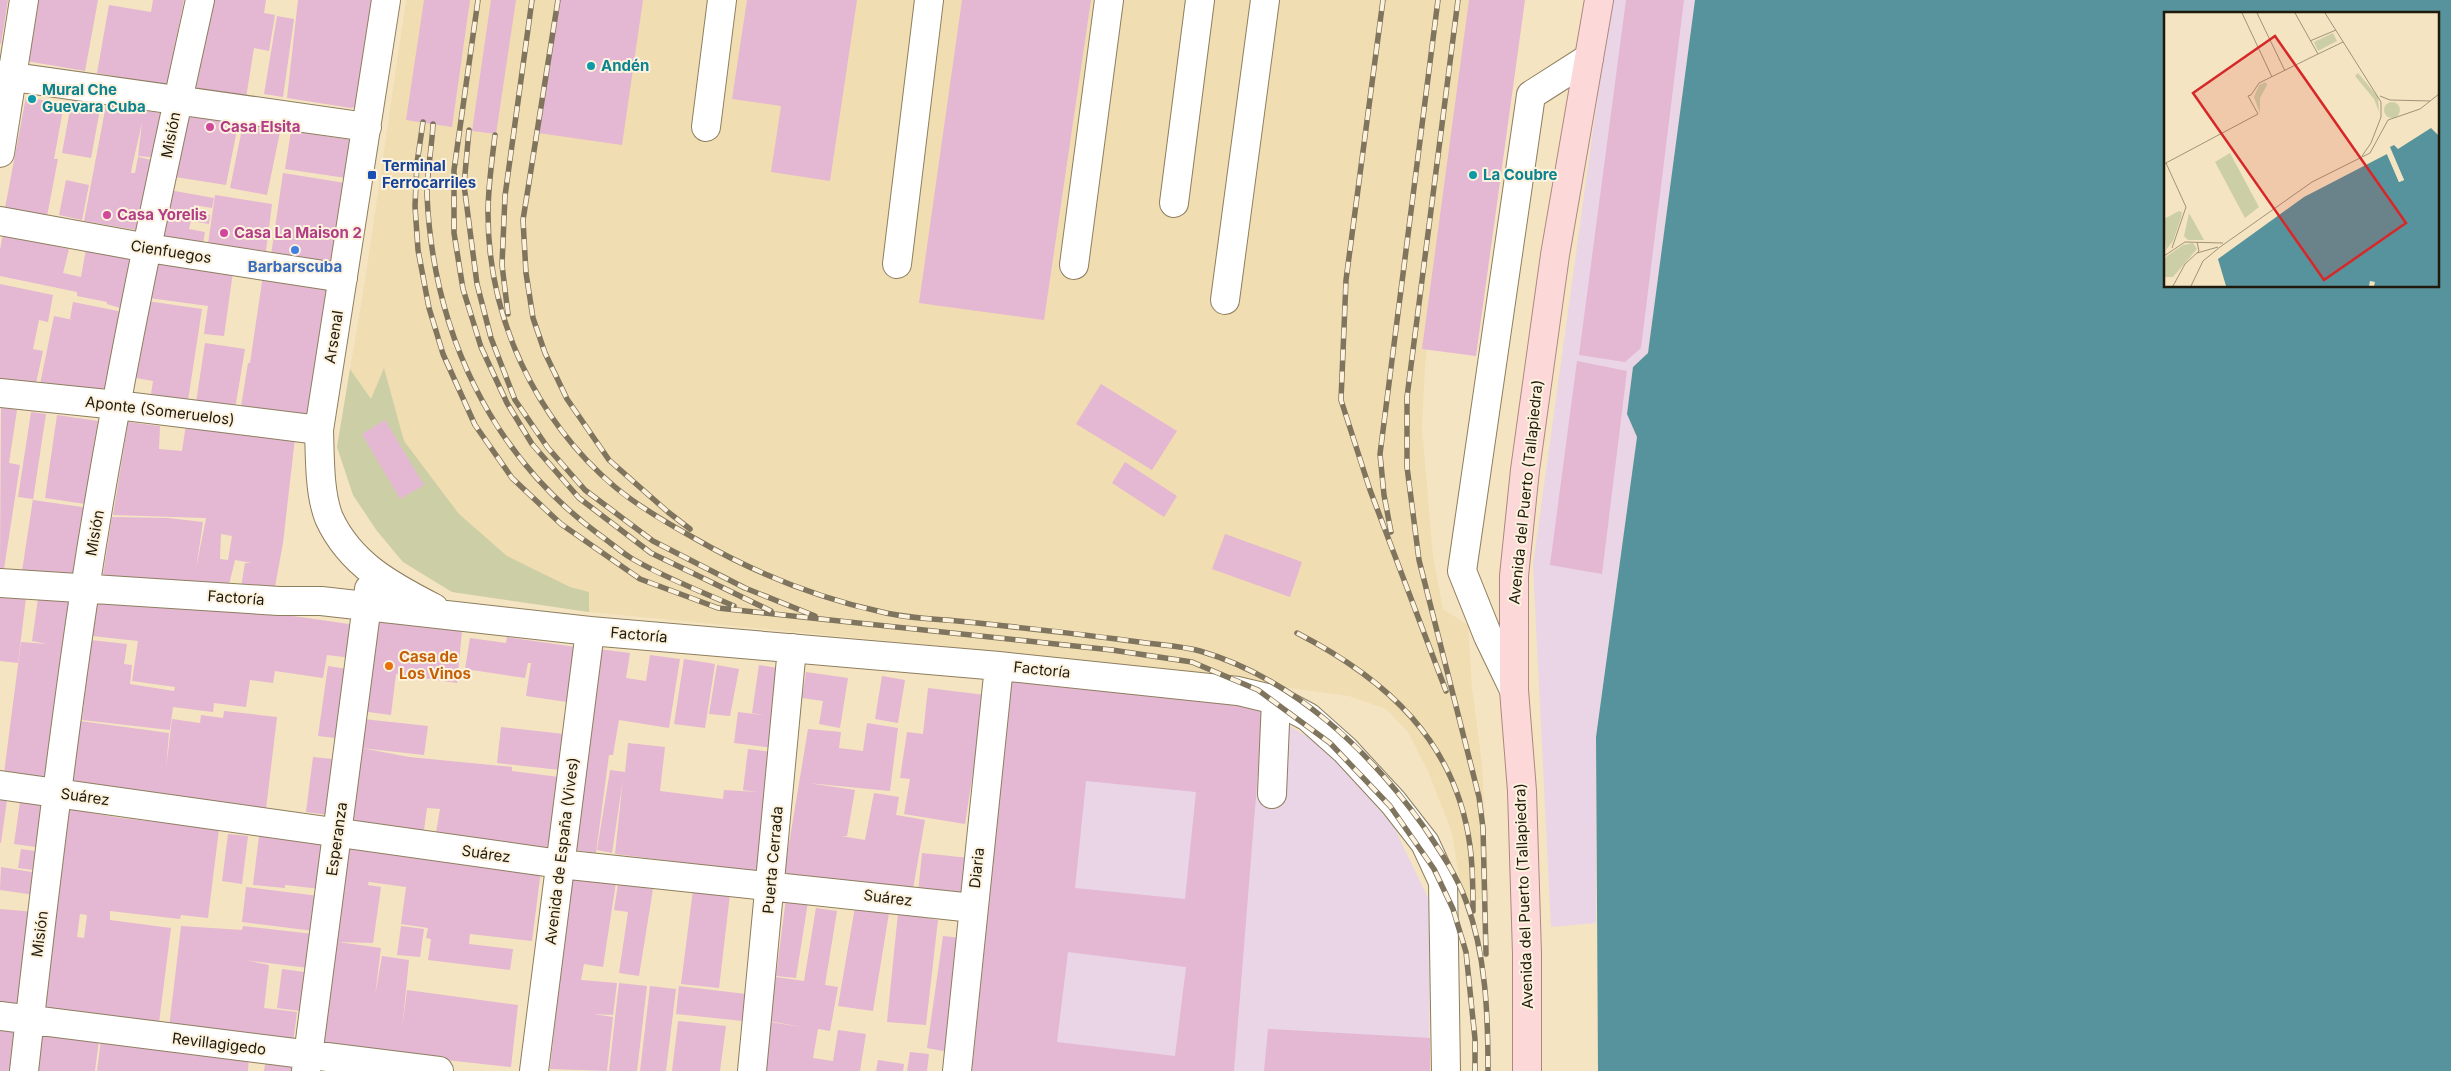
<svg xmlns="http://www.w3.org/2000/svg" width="2451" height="1071" viewBox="0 0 2451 1071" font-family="Inter,sans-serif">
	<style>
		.built { fill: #f1ddb2 }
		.industrial { fill: #e9d5e5 }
		.green { fill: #cccfa6 }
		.water { fill: #57939d; fill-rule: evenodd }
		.building { fill: #e4b7d3; fill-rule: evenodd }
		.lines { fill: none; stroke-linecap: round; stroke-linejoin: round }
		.minor-casing { stroke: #8d7e5e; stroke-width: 30 }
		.major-casing { stroke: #ae8680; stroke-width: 30 }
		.minor { stroke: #fff; stroke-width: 28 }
		.major { stroke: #fcd9d8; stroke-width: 28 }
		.rail-casing { stroke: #7f745d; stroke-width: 5.5 }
		.rail { stroke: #fcf2dd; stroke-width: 4; stroke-dasharray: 11; stroke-linecap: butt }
		.culture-dot { fill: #0f9aa8; stroke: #fcf2dd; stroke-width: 2 }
		.hotel-dot { fill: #d1479c; stroke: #fcf2dd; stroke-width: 2 }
		.transit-dot { fill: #1a4fb4; stroke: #fcf2dd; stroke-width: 2 }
		.shop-dot { fill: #3f7fe0; stroke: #fcf2dd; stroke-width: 2 }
		.food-dot { fill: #e8710a; stroke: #fcf2dd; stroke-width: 2 }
		.labels { text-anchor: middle; stroke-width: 4; stroke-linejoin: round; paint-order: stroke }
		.culture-label { font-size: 15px; font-weight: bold; fill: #0d838f; stroke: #fcf2dd; text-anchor: start }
		.hotel-label { font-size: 15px; font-weight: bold; fill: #b23c85; stroke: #fcf2dd; text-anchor: start }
		.street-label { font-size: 15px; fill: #201a0d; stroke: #fcf2dd }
		.transit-label { font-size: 15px; font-weight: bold; fill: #164399; stroke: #fcf2dd; text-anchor: start }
		.shop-label { font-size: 15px; font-weight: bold; fill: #366cbe; stroke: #fcf2dd }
		.food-label { font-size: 15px; font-weight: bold; fill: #c56008; stroke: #fcf2dd; text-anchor: start }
		.inset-road { fill: none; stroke: #a09379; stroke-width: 1 }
		.view { fill: #d62828; fill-opacity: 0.15; stroke: #d62828; stroke-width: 2.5 }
		.inset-edge { fill: none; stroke: #201a0d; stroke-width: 2.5 }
	</style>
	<rect width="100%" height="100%" fill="#f5e4c1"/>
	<path class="built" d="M406,0H1475L1425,365L1422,429L1433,556L1443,609L1468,625L1472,687L1482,764L1489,898L1463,902L1452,833L1428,771L1408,732L1386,709L1349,696L1055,657L589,612L452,592L403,562L377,531L353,495L337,447L366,274Z"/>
	<path class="industrial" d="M1611,0H1695L1648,353L1633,367L1627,414L1637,437L1596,737V923L1551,927L1533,565Z
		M1012,674L1263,709L1330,751L1394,827L1430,902L1429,1071H972Z"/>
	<path class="green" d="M384,368L404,441L459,514L507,556L570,587L589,592V612L452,592L403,562L377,531L353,495L337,447L350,369L371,399Z"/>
	<path class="water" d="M1695,0H2451V1071H1598L1596,737L1637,437L1627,414L1633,367L1648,353ZM2165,14H2437V286H2165Z"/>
	<path class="building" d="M0,0H8L1,44H0Z
		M37,0H98L85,71L26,61Z
		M153,0H184L167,86L97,73L109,5L151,12Z
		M212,0H266L264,13L275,15L269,51L254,48L246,98L196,89Z
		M298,0H374L359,106L351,108L287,98Z
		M424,0H470L452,127L406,120Z
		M491,0H516L496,134L472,131Z
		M558,0H643L622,145L538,133Z
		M747,0H857L830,181L771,172L781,106L732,99Z
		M962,0H1091L1044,320L919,303Z
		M1469,0H1525L1476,356L1422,349Z
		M1626,0H1684L1641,348L1625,362L1579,355Z
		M277,16L294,19L283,97L264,94Z
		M26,97L64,104L54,159H58L47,216L5,208Z
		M72,99L101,104L91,158L62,153Z
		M106,105L167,114L158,158L138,156L142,123L132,167L131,173H135L138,157L157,161L142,231L84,221Z
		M189,112L239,120L226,185L175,177Z
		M243,124L280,132L267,195L230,188Z
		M291,131L352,140L346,178L285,169Z
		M283,173L345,183L332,264L271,255Z
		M66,180L89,185L82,220L59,215Z
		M169,190L214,198L212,208L194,205L193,212L210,215L209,224L191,221L189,229L205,232L203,243L161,236Z
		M215,195L272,204L266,251L208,244Z
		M3,234L69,249L63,273L81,277L86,249L134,258L123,309L107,304V302L77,296V292L0,276V250Z
		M154,261L233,272L224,336L204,334L208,306L149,298Z
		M263,275L327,284L306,423L240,413L248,363H250Z
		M0,284L53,295L48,322L39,320L33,349L43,351L35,388L0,386Z
		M147,301L202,309L187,407L150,401L153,381L136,378L145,333L142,332Z
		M73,302L123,312L106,398L39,389L54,316L78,321L70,319Z
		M205,343L245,349L234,415L195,409Z
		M1577,361L1627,371L1602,574L1550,565Z
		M1101,384L1177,431L1152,470L1076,424Z
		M1,407L17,410L9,463L20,465L4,569L0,568Z
		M31,412L46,414L33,500L89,508L78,577L22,571L33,499L18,497Z
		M57,415L98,421L85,504L45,498Z
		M385,420L424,485L400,499L362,434Z
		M128,422L160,426L159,449L182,451L186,424L295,438L283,543L274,592L241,587L245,563H252L235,560L228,589L102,581L112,517L168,518L203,522L196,569L206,518L113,515ZM221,534L232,536L228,560L220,559Z
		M1125,462L1177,496L1164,517L1112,483Z
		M1225,534L1302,562L1290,597L1212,569Z
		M0,594L26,598L18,663L0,661Z
		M38,598L73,602L49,779L4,773L21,642L47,644L32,641Z
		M97,598L258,611L356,625L352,658L327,655L323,678L275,671L273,683L250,680L246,707L214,703L213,712L173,707L170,730L82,720L91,640L127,644L124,664L132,665L130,684L174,691L175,687L132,681L138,641L92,636Z
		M373,620L462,631L457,683L396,674L391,715L361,711Z
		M507,637L576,647L567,702L526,696L531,663H528L525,678L465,669L470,638L506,643Z
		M599,649L630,653L626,678L646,681L650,655L680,659L669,728L619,720L613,755H609L596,853L574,850Z
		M684,659L715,664L705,728L674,724Z
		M717,665L739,669L730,716L709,714Z
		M759,665L784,669L773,748L734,743L738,712L763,715L752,713Z
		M328,666L354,670L344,739L318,736Z
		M806,672L848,678L840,728L819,724L823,701L802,698Z
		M1012,674L1263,709L1234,1071H972ZM1086,781L1196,792L1185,899L1075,888ZM1068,952L1186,967L1175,1056L1057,1042Z
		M882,676L905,680L898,723L875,719Z
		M928,688L985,695L965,824L904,814L910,779L900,778L907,732L923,734Z
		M224,711L277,717L266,809L72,784L80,721L169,733L166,769L172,719L200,723L201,715L223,718Z
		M363,719L428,726L424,755L361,748L409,757L512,767V771L559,777L549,852L435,838L440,809L427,808L423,837L352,829Z
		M867,723L898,728L890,791L808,783L855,790L847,836H841L865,840L874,793L899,797L896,815L925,820L913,889L784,874L808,729L841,732L839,748L863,751Z
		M501,727L564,734L560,770L497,763Z
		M628,743L665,747L660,791L723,799L724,790L757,792L743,790L748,749L773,752L759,872L615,854L623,779L612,853L597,850L610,770L625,772Z
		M313,757L342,760L335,816L306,812Z
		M0,799L7,800L1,843H0Z
		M20,801L49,805L43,848L14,844Z
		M64,808L121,818L219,829L208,918L181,915L180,919L110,911V920L171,928L159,1023L44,1011ZM80,914L87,915L84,938L77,937Z
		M228,834L248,836L242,884L222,881Z
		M259,836L327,844L321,889L285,885V888L253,885Z
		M344,847L541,870L532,941L470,934L469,944L513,949L510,970L428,960L431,939L426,938L428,928L401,924L406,887L369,882L370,877L368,885L381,887L373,943L338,942L381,948L375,996L382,956L409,960L402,1030L407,990L518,1005L511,1067L318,1046Z
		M21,849L42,852L40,871L18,868Z
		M922,853L969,858L964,898L918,893Z
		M1,867L38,873L35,895L0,890Z
		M571,875L616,882L603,967L584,964L581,980L617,983L613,1015L593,1014L613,1017L607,1071L550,1069Z
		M618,884L653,889L639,976L619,973L628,912L614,910Z
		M246,887L319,896L314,931L242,922Z
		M693,890L730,894L719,988L681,984Z
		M786,898L808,902L796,978L776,976Z
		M855,907L889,913L873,1011L838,1006Z
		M816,908L837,911L825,985L838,987L830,1031L818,1029L813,1058L833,1061L838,1030L866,1034L860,1071H764L770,1022L808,1028L769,1021L776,977L804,981Z
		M0,909L35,912L20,1011L0,1008Z
		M898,913L938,920L926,1025L887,1022Z
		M181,926L242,930L243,926L313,934L309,968L245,960L269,965L264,1008L297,1012L293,1043L169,1028Z
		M401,926L424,929L420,957L397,955Z
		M943,936L962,938L949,1052L927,1048Z
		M282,969L304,972L300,1011L277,1008Z
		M619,983L647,986L637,1071H609Z
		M650,986L676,989L666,1071H640Z
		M679,986L746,994L743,1021L676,1014Z
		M678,1021L726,1026L720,1071H672Z
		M0,1027L21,1030L15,1071H0Z
		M1268,1029L1430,1038V1071H1264Z
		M41,1033L99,1040L95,1071H36Z
		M101,1040L249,1058L248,1071H97Z
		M910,1052L929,1054L927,1071H907Z
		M266,1058L296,1065L295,1071H264Z
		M878,1060L904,1064L903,1071H876Z"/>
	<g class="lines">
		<g class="minor-casing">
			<path id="minor" d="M386,0L319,430C320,456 319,493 329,518C350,564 391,586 434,608
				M0,75L367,127
				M706,127L722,0
				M0,153L24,0
				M1174,203L1200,0
				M0,221L148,248L343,278
				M897,264L929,0
				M1074,265L1109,0
				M1225,300L1265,0
				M0,393L117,405L319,430
				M0,583L279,601H321L590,631L999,666L1238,691L1276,700L1308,717L1345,750L1393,802L1425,843L1443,882L1446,1071
				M1514,690L1488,636L1462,571L1531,95L1589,58
				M0,785L560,864L973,908
				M1272,794L1276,700
				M0,1016L439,1071
				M24,1071C42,910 61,749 85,589C115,392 157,195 200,0
				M306,1071L369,589
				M534,1071L590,631
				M752,1071L792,648
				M957,1071L999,666"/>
		</g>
		<g class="major-casing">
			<path id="major" d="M1527,1071V954L1522,791L1514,690V576L1525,470L1555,255L1599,0"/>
		</g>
		<use href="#minor" class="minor"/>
		<use href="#major" class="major"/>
		<g class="rail-casing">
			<path id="rail" d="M478,0L454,170V233L463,289L481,347L507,403L532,444L579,498L651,553L771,611
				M558,0L523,220L526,273L533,318L545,353L567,399L609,460L668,512L690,529
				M1383,0L1346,280L1341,400L1370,490L1446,691
				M1458,0L1407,397V467L1419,560L1479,797L1483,828L1486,954
				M423,122L417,163L415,206L418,250L429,308L443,354L475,425L512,478L561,524L640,579L718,608L1112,650L1192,662L1258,690L1330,743L1390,806L1434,869L1453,909L1466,952L1475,1039V1071
				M433,124C432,147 427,172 427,195C433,331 490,455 601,536C611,543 621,552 631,558C663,577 700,591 734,606
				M469,130L464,185L477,284L491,338L515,400L548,448L585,490L653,541L745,588L815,616
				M495,135C492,160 488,187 488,213C488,318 535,419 615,487C639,507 667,523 694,538C751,571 817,598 882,612C910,619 940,619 968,622C1025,628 1082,634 1139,642C1159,645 1181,646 1200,651C1293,678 1369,750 1424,827C1440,851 1456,874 1466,901C1486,955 1488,1014 1488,1071
				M508,314L502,265L505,196L532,0
				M1391,532L1384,495L1380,454L1438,0
				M1297,633C1386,679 1456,741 1470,846C1473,868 1473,890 1473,911"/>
		</g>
		<use href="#rail" class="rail"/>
	</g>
	<g class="culture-dot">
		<circle cx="591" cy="66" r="5"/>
		<circle cx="32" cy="99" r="5"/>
		<circle cx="1473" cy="175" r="5"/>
	</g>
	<g class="hotel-dot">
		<circle cx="210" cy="127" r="5"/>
		<circle cx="107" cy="215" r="5"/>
		<circle cx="224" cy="233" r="5"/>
	</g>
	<rect class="transit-dot" x="367" y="170" width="10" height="10" rx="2.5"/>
	<circle class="shop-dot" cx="295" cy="250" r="5"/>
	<circle class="food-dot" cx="389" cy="666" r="5"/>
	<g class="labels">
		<g class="culture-label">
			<text x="601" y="71">Andén</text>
			<text x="42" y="95">Mural Che<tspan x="42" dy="17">Guevara Cuba</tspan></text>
			<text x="1483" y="180">La Coubre</text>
		</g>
		<g class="hotel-label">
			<text x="220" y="132">Casa Elsita</text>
			<text x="117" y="220">Casa Yorelis</text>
			<text x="234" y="238">Casa La Maison 2</text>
		</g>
		<g class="street-label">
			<text transform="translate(171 135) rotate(-79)" y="5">Misión</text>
			<text transform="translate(171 252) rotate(9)" y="5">Cienfuegos</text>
			<text transform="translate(334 337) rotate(-81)" y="5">Arsenal</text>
			<text transform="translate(160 411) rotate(7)" y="5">Aponte (Someruelos)</text>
			<text transform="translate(1526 492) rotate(-84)" y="5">Avenida del Puerto (Tallapiedra)</text>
			<text transform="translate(95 533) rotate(-80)" y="5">Misión</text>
			<text transform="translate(236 598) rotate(4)" y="5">Factoría</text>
			<text transform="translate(639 635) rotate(5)" y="5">Factoría</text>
			<text transform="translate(1042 670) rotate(6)" y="5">Factoría</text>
			<text transform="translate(85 797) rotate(8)" y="5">Suárez</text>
			<text transform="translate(337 839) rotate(-82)" y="5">Esperanza</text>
			<text transform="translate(562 851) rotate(-83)" y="5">Avenida de España (Vives)</text>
			<text transform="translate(486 854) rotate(8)" y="5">Suárez</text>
			<text transform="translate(773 860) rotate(-85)" y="5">Puerta Cerrada</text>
			<text transform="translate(977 868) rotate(-84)" y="5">Diaria</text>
			<text transform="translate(1524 896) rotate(-92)" y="5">Avenida del Puerto (Tallapiedra)</text>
			<text transform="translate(888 898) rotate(7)" y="5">Suárez</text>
			<text transform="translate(40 934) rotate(-83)" y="5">Misión</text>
			<text transform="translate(219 1044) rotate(7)" y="5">Revillagigedo</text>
		</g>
		<g class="transit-label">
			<text x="382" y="171">Terminal<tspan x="382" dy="17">Ferrocarriles</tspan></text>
		</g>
		<g class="shop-label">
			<text x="295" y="272">Barbarscuba</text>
		</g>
		<g class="food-label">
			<text x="399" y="662">Casa de<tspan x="399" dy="17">Los Vinos</tspan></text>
		</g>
	</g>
	<g transform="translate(2164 12)">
		<rect width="275" height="275" fill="#f5e4c1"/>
		<path d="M169,21L173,29L154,39L150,30ZM194,61L214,85L215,100L210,87L191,64ZM102,70L103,73L96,86V101L90,85L95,73ZM220 98a8 8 0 1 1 16 0a8 8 0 1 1-16 0ZM66,141L95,195L81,206L51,150ZM15,199L18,200L17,206L9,229L2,238L0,207ZM25,201L34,217L40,228H24L20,224ZM29,231L33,237L9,265H1L0,248L3,244L19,233Z" fill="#cccfa6"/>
		<path d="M267,116L275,124V274H210L211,270L206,269L205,274H62L54,247L140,185L223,142L235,170L240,168L226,135L230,133L234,137Z" fill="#57939d"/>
		<path d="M227,140L240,168L235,170L223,142Z" fill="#f5e4c1"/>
		<path class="inset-road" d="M78,1L108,65M93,1L121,59M131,1L154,42L179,30M161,1L217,90V105L207,131L198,144M146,29L172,18M87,83L95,71L154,42M216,84L226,88L266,89M2,151L22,195L8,236M0,152L94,102L84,84L87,83M33,241L54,235M0,244L21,230L59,231M9,274L21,252L35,239L33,230M27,274L39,249L56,235L148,170L206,141L224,108L256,97L275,82"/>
		<path class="view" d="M111,24L242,211L160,268L29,81Z"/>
		<rect width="275" height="275" class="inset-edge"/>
	</g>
</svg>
